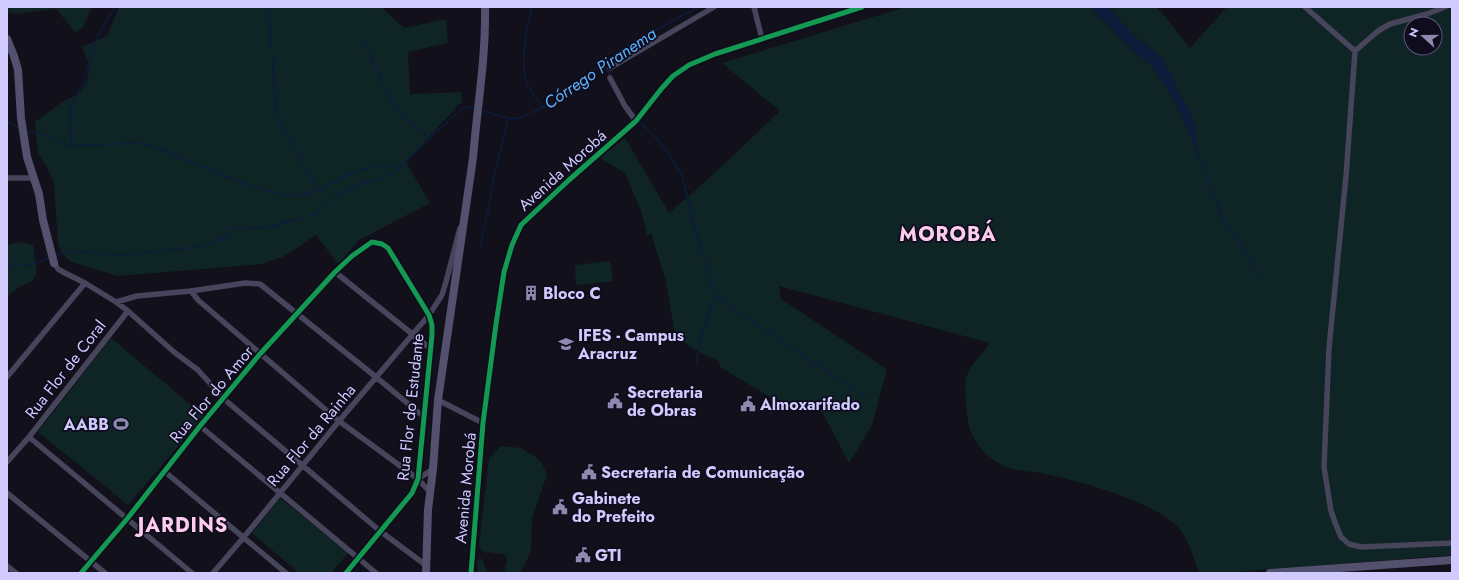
<svg xmlns="http://www.w3.org/2000/svg" width="1459" height="580" viewBox="0 0 1459 580" font-family="Jost,sans-serif">
	<style>
		.green { fill: #0f2525; fill-rule: evenodd }
		.water { fill: #0c1d3b }
		.lines { fill: none; stroke-linecap: round; stroke-linejoin: round }
		.stream { stroke: #0c1d3b; stroke-width: 1.5 }
		.street { stroke: #46455b; stroke-width: 5.5 }
		.secondary { stroke: #53516e; stroke-width: 8 }
		.cycleway-casing { stroke: #0f0c1e; stroke-width: 8 }
		.cycleway { stroke: #139951; stroke-width: 5 }
		.labels { text-anchor: middle; stroke-width: 3.5; stroke-linejoin: round; paint-order: stroke }
		.street-label { font-size: 16px; fill: #d0cafe; stroke: #0f0c1e }
		.poi-label { font-size: 16px; font-weight: bold; fill: #d0cafe; stroke: #0f0c1e; text-anchor: start }
		.water-label { font-size: 17px; font-style: italic; fill: #5ab2fd; stroke: #0f0c1e }
		.district-label { font-size: 20px; font-weight: bold; letter-spacing: 1px; fill: #feccec; stroke: #0f0c1e }
	</style>
	<rect width="100%" height="100%" fill="#12101a"/>
	<path class="green" d="M7,7H92L83,27L76,33L56,9L15,14L7,12Z
		M119,7H381L404,28L446,19L448,43L408,52L410,94L461,92L462,101L406,162L430,203L359,240L338,264L316,235L283,257L261,264L117,276L72,262C64,257 61,252 58,244L54,183L47,167L38,154L35,122L62,102L79,94L87,81L90,67L82,47L107,36Z
		M906,7H1091L1098,15L1128,46L1150,64L1174,99L1198,153L1190,110L1179,93L1169,70L1160,56L1130,32L1109,7H1157L1190,48L1227,7H1452V555L1221,573H1199C1194,559 1190,543 1181,531C1159,502 1082,482 1046,474C1034,471 1015,471 1004,466C989,459 975,445 970,429C968,425 968,419 967,414C966,405 964,388 966,378C970,364 982,355 990,343L779,286L781,299L887,369L872,425L849,463L818,404L778,402L720,367L718,361C701,352 685,347 674,330L666,281L651,233L647,235L641,211L625,173L600,158L625,138L669,213L706,181L780,111L722,63ZM1411,24H1435V48H1411Z
		M20,242L33,245L37,273L31,282L19,287L7,297V245Z
		M610,261L613,281L576,285L575,265Z
		M111,338L204,416L128,505L38,432Z
		M500,446L521,448L534,456L542,463L547,475L532,518L531,550L521,573H504L507,560L506,555L482,551L479,545L489,459Z
		M280,498L348,553L331,573H299L252,533Z
		M482,558L487,573H478C479,566 473,564 482,558Z"/>
	<path class="water" d="M1091,7H1109L1130,32L1160,56L1169,70L1179,93L1190,110L1196,132L1199,155L1174,99L1150,64L1128,46L1098,15Z"/>
	<g class="lines">
		<path class="stream" d="M269,7L275,98L277,114L280,122L296,152L320,190
			M532,7C527,24 519,68 527,84C531,92 537,100 543,107
			M363,39L382,82L397,110L403,117L429,138
			M602,63L611,77
			M480,110L512,119L519,118L556,102L602,63L627,46L698,7
			M638,120L656,138L668,153L682,175L694,226L715,295L723,301L868,399
			M7,121L19,128
			M26,131L40,134L70,146L136,143L153,146L245,184L281,194L293,196L320,190L354,172L384,165L402,166
			M72,146L70,121L71,108L75,98L84,83L98,35L115,7
			M1197,150L1223,221L1239,241L1261,282
			M480,246L488,211L493,181L508,119
			M56,255L71,251L123,255L205,246L216,242L227,235L231,229L235,227L259,228L272,226L312,215L317,212L331,200L340,194L364,183L393,174L452,117L464,108L470,107L475,109
			M7,267L15,263L29,266L50,257
			M696,365L702,334L715,295"/>
		<path class="street" d="M754,7L762,39
			M1305,7L1355,51L1378,31L1390,24L1427,14L1445,7
			M1355,51L1346,176L1329,348L1324,467L1331,511L1336,525L1341,537L1349,544L1361,547L1452,543
			M610,68L714,7
			M610,78L625,106L636,121
			M7,178H34
			M54,263L58,269L65,273L85,283L116,302L128,311L174,352L198,370L224,399L380,531L427,566
			M335,272L431,349
			M191,291L198,300L339,421L418,479L430,492
			M116,302L137,296L191,291L245,283L260,284L376,377L424,417
			M7,377L85,283
			M438,400L483,423
			M200,426L376,573
			M29,437L192,573
			M7,462L29,437L128,311
			M164,471L286,573
			M418,479L433,469
			M7,493L105,573
			M7,566L16,573
			M81,573L127,519L200,426L260,354L335,272L352,256L372,242L382,244L388,248L429,315L432,325V335L418,479L412,493L346,573
			M213,573L244,537L339,421L429,315L442,295L446,282L460,228
			M471,573L483,423L496,324L504,272L512,245L521,225L569,180L636,121L662,88L673,76L689,65L715,54L862,7"/>
		<path class="secondary" d="M7,39L14,56L18,70L21,118L27,157L39,194L43,220L54,263
			M426,573L428,510L433,469L438,400L473,158C477,108 486,58 485,7
			M1270,573L1452,560"/>
		<g class="cycleway-casing">
			<path id="cycleway" d="M81,573L127,519L200,426L260,354L335,272L352,256L372,242L382,244L388,248L429,315L432,325V335L418,479L412,493L346,573
				M471,573L483,423L496,324L504,272L512,245L521,225L569,180L636,121L662,88L673,76L689,65L715,54L862,7"/>
		</g>
		<use href="#cycleway" class="cycleway"/>
	</g>
	<defs>
		<g id="building-bare" transform="scale(1.2)"><path d="M-4-6H4V6H1V3H-1V6H-4ZM-2.5-4.3h1.7v1.8h-1.7ZM.8-4.3h1.7v1.8H.8ZM-2.5-1h1.7V.8h-1.7ZM.8-1h1.7V.8H.8Z" fill="#8e89ae" stroke="#0f0c1e" stroke-width="2.5" paint-order="stroke"/></g>
		<g id="university-bare" transform="scale(1.2)"><path d="M0-5L7-2L0 1L-7-2ZM-4 1L0 2.5L4 1V4Q0 6-4 4Z" fill="#8e89ae" stroke="#0f0c1e" stroke-width="2.5" paint-order="stroke"/></g>
		<g id="civic-bare" transform="scale(1.2)"><path d="M-.6-6.5H3V-4.5H.6V-3L4-1V1h2V6H-6V1h2V-1L-.6-3ZM-1.2 2.5V6h2.4V2.5Z" fill="#8e89ae" stroke="#0f0c1e" stroke-width="2.5" paint-order="stroke"/></g>
		<g id="stadium-bare" transform="scale(1.2)"><path d="M0-5a6.5 5 0 1 0 0 10a6.5 5 0 1 0 0-10ZM-3.5-1.8h7v3.6h-7Z" fill="#8e89ae" stroke="#0f0c1e" stroke-width="2.5" paint-order="stroke"/></g>
	</defs>
	<g fill-rule="evenodd">
		<use href="#building-bare" x="531" y="293"/>
		<use href="#university-bare" x="566" y="344"/>
		<use href="#civic-bare" x="615" y="401"/>
		<use href="#civic-bare" x="748" y="404"/>
		<use href="#stadium-bare" x="121" y="424"/>
		<use href="#civic-bare" x="589" y="472"/>
		<use href="#civic-bare" x="560" y="507"/>
		<use href="#civic-bare" x="583" y="555"/>
	</g>
	<g class="labels">
		<g class="street-label">
			<text transform="translate(562 170) rotate(-42)" y="6">Avenida Morobá</text>
			<text transform="translate(65 369) rotate(-52)" y="6">Rua Flor de Coral</text>
			<text transform="translate(211 394) rotate(-50)" y="6">Rua Flor do Amor</text>
			<text transform="translate(410 407) rotate(-84)" y="6">Rua Flor do Estudante</text>
			<text transform="translate(311 435) rotate(-50)" y="6">Rua Flor da Rainha</text>
			<text transform="translate(465 488) rotate(-85)" y="6">Avenida Morobá</text>
		</g>
		<g class="poi-label">
			<text x="543" y="299">Bloco C</text>
			<text x="578" y="341">IFES - Campus<tspan x="578" dy="18">Aracruz</tspan></text>
			<text x="627" y="398">Secretaria<tspan x="627" dy="18">de Obras</tspan></text>
			<text x="760" y="410">Almoxarifado</text>
			<text x="109" y="430" text-anchor="end">AABB</text>
			<text x="601" y="478">Secretaria de Comunicação</text>
			<text x="572" y="504">Gabinete<tspan x="572" dy="18">do Prefeito</tspan></text>
			<text x="595" y="561">GTI</text>
		</g>
		<g class="water-label">
			<text transform="translate(600 68) rotate(-34)" y="6">Córrego Piranema</text>
		</g>
		<g class="district-label">
			<text x="948" y="241">MOROBÁ</text>
			<text x="183" y="532">JARDINS</text>
		</g>
	</g>
	<rect width="1459" height="580" fill="none" stroke="#d0cafe" stroke-width="16"/>
	<g transform="translate(1423 36) rotate(291)"><circle r="19" fill="#0f0c1e" stroke="#5c5878"/>
	<path d="M0-3L7 15L0 10L-7 15Z" fill="#8e89ae"/>
	<text y="-6" font-size="11" font-weight="bold" text-anchor="middle" fill="#d0cafe">N</text>
	</g>
</svg>
